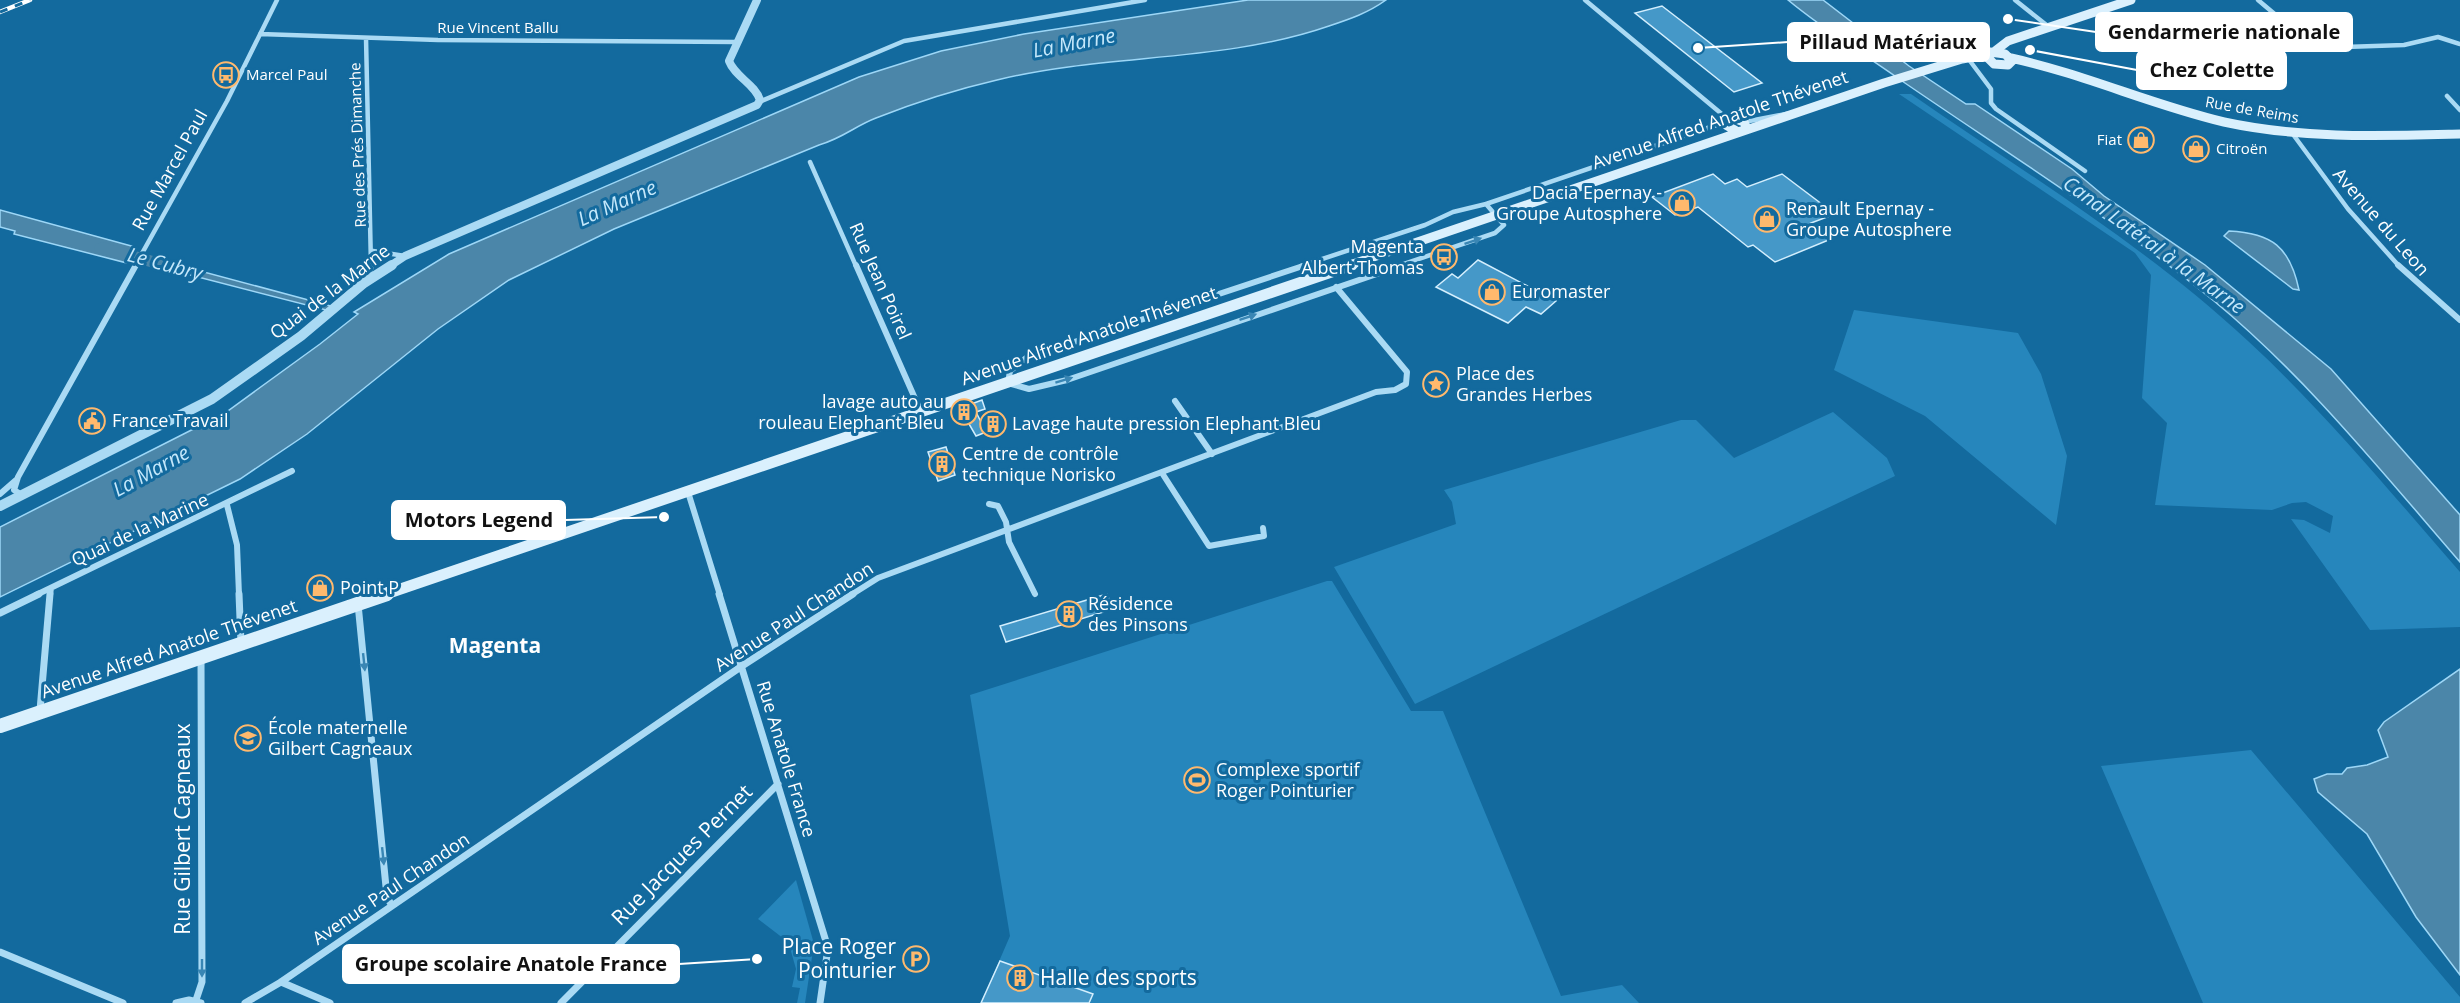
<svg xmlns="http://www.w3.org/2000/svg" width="2460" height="1003" viewBox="0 0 2460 1003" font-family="'Open Sans',sans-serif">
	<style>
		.green { fill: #2686bc }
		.water { fill: #4b86a9; stroke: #9dd7f7; stroke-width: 1.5 }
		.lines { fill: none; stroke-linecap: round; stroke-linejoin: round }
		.river { fill: #4b86a9; fill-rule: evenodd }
		.building { fill: #4598c8; stroke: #d3eefd; stroke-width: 1.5 }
		.minor-far2 { stroke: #aadaf4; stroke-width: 4.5 }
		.minor-far1 { stroke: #aadaf4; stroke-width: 6 }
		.minor { stroke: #aadaf4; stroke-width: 7 }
		.tertiary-far1 { stroke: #aadaf4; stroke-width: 8 }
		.tertiary { stroke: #aadaf4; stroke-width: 10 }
		.secondary-far2 { stroke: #daf0fd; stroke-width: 9 }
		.secondary-far1 { stroke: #daf0fd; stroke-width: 11 }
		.secondary { stroke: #daf0fd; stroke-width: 14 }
		.rail-casing { stroke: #fff; stroke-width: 4.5 }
		.rail { stroke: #136a9e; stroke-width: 3; stroke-dasharray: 8; stroke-linecap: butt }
		.oneway { fill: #3986b4 }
		.labels { text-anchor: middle; stroke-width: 6; stroke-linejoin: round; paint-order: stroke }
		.far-street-label { font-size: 15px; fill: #fff; stroke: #136a9e }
		.far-poi-label { font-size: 15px; fill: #fff; stroke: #136a9e; text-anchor: start }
		.street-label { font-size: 18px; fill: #fff; stroke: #136a9e }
		.poi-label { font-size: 18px; fill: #fff; stroke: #136a9e; text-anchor: start }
		.water-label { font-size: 20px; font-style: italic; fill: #c5e8fb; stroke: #136a9e }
		.quarter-label { font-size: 21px; font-weight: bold; fill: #fff; stroke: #136a9e }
		.near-street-label { font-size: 21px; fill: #fff; stroke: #136a9e }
		.near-poi-label { font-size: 21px; fill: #fff; stroke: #136a9e; text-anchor: end }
		.leader { fill: none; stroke: #fff; stroke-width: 2 }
		.callout-dot { fill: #fff; stroke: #136a9e; stroke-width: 2 }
		.callout { fill: #fff; stroke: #fff; stroke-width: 2 }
		.callout-label { font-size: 20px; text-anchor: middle; font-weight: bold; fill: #111 }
	</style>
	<rect width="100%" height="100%" fill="#136a9e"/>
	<path class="green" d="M1899,94H1911C2025,173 2146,246 2248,341C2325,412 2391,493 2460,572V627L2370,630L2291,519L2304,520L2330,533L2333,516L2306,502L2292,503L2272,510L2155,505L2167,423L2142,398L2151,275L2135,253Z
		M1854,310L2018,333L2041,374L2067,456L2056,525L1925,416L1834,370Z
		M1833,412L1887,458L1895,476L1415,704L1334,567L1456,524L1452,502L1444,490L1681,420H1696L1734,458Z
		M1327,581H1332L1411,711H1443L1561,996L1622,985L1639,1003H981L1010,936L970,695Z
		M2251,750L2460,997V1003H2203L2101,766Z
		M796,880L814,944L805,1003H797L800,988L792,987L796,969L790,948L792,945L758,919Z"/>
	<path class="water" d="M1248,0H1386C1368,13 1350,19 1329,26C1222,63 1107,53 997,80C958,89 914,103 876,118C855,126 843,138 819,145L614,229L509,280L438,329L307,434L240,479L0,597V527L225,413L320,344L358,314L354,312L449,254L859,77L941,51L1024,34Z
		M1788,0H1823L1909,66L1966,104H1975L2072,169L2104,196L2205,265L2331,369L2460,515V562C2382,472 2306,377 2214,301C2116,221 2007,153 1902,81C1864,54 1824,30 1788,0Z
		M0,210L135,247L127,263L14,234L15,231L0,227Z
		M2229,231C2272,233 2290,247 2299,290L2293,289L2224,236Z
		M148,257L331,306L326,310L144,263Z
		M2460,669V975L2416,917L2367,834L2318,792L2314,779L2327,774H2342L2347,768L2367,765L2388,757L2378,730L2384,722Z"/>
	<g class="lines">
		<path class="river" d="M103,242L182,264L185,268L182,272L175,274L96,252L94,248L96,244Z"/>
	</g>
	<path class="building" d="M1662,6L1762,83L1734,92L1635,13Z
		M1713,174L1725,184L1737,179L1747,187L1782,174L1835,214L1811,223L1831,239L1775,262L1753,245L1748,247L1698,207L1675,215L1652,197Z
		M1478,260L1556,301L1541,314L1526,307L1508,323L1436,287L1452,274L1458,278Z
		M982,400L985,409L976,412L986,432L976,436L965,417L957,420L953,411Z
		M946,447L955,475L938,481L928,452Z
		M1107,594L1113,609L1006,642L1000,626Z
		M1000,961L1093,994L1089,1003H981Z"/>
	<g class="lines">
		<path class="minor-far2" d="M1585,0L1729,120
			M2015,0L2049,27
			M2258,0L2315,48L2404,45L2438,37L2460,44
			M260,34L438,40L737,42
			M366,38L371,266
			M1970,61L1991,89V103L1996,109L2085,171
			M2447,96L2460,110
			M759,102L904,41L1145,0
			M1744,122L1791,113
			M2292,133L2348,209L2399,266
			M810,162L856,266
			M1486,204L1725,122
			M373,251L405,256
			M135,266L227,101L277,0
			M1301,266L1425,225L1453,212L1486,204
			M1398,266L1495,233L1504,225L1486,204"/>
		<path class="minor-far1" d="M856,265L921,412
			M1306,265L1026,358L1010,371L1008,383L1029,389L1067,380L1403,265
			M2398,265L2460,320
			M366,280L372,265
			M1175,401L1212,454
			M1162,473L1209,546L1264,536L1263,528
			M688,492L720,595
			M0,494L16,480
			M22,495L14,490L18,477L136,265
			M989,504L998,506L1006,522L1009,542L1035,594
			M227,505L237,545L239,595
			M36,595L292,471
			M50,595L51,588
			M851,595L878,578L1376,392L1395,390L1406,384L1407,372L1336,287"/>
		<path class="minor" d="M239,594L241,643
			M719,594L828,948L820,1003
			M358,604L387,897L392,906
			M0,613L39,594
			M40,710L50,594
			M0,952L123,1003
			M281,982L330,1003
			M196,1000L202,982L201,658
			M176,1003L189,1000L201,1003
			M245,1003L281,982L742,666L853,594
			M561,1003L778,784"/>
		<path class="tertiary-far1" d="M390,266L405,256L757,105L760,100C755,84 735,77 729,61L757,0"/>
		<path class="tertiary" d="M0,506L212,399L301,336L364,283L392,265"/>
		<path class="secondary-far2" d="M1995,51L2008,41L2131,0
			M1990,52L2005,54L2012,61L2008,65L1994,64L1985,55Z
			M2011,58C2084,74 2152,105 2224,122C2302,139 2381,136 2460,134
			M1736,119L1744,122L1747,129L1738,132L1726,125L1729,120Z
			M1347,266L1884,83L1962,59L1985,55"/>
		<path class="secondary-far1" d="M383,595L1352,265"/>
		<path class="secondary" d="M0,726L387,594"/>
		<g class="rail-casing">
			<path id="rail" d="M0,12L30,0"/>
		</g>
		<use href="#rail" class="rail"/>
	</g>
	<defs><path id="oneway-solid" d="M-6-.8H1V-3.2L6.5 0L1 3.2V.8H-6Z" transform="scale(1.5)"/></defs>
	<g class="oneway">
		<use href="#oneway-solid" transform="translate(1473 241) rotate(-19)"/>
		<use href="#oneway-solid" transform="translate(1248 317) rotate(-19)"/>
		<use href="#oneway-solid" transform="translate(1064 380) rotate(-17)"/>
		<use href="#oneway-solid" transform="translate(364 662) rotate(84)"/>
		<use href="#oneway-solid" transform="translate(383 856) rotate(84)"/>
		<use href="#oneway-solid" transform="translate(202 968) rotate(90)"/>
	</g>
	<defs>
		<g id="bus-ring" transform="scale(1.35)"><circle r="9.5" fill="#136a9e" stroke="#ffb96d" stroke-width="1.5"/><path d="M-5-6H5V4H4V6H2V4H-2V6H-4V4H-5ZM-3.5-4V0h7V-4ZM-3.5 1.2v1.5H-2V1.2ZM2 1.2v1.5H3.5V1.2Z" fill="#ffb96d"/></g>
		<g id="shop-ring" transform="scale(1.35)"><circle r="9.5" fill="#136a9e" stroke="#ffb96d" stroke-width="1.5"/><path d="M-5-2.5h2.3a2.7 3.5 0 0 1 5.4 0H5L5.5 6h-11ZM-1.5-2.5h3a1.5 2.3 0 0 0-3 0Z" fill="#ffb96d"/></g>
		<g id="sight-ring" transform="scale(1.35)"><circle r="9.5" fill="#136a9e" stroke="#ffb96d" stroke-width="1.5"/><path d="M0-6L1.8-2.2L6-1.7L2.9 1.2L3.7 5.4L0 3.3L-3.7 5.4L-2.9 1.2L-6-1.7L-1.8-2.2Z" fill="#ffb96d"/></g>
		<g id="building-ring" transform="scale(1.35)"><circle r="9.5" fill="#136a9e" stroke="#ffb96d" stroke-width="1.5"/><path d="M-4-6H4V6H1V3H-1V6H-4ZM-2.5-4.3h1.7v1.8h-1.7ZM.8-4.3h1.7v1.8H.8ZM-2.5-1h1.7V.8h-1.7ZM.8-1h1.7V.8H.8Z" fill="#ffb96d"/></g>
		<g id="civic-ring" transform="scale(1.35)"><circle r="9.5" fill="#136a9e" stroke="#ffb96d" stroke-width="1.5"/><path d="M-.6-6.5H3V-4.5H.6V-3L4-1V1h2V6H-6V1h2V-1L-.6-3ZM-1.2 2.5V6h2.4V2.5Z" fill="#ffb96d"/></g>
		<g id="school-ring" transform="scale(1.35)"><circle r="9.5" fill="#136a9e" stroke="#ffb96d" stroke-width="1.5"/><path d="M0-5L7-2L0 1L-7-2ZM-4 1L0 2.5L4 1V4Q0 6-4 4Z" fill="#ffb96d"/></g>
		<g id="stadium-ring" transform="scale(1.35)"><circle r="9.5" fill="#136a9e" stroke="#ffb96d" stroke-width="1.5"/><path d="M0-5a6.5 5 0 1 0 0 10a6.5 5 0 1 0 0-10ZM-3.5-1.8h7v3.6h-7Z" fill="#ffb96d"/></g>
		<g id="parking-ring" transform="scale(1.35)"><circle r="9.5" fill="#136a9e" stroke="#ffb96d" stroke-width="1.5"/><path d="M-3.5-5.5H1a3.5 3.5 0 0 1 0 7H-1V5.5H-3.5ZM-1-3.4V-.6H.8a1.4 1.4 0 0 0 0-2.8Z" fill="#ffb96d"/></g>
	</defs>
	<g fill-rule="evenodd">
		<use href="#bus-ring" x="226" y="75"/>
		<use href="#shop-ring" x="2141" y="140"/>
		<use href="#shop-ring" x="2196" y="149"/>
		<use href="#shop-ring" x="1682" y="203"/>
		<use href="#shop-ring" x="1767" y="219"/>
		<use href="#bus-ring" x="1444" y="257"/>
		<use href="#shop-ring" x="1492" y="292"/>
		<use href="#sight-ring" x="1436" y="384"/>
		<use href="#building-ring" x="964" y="412"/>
		<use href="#civic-ring" x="92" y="421"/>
		<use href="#building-ring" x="993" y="424"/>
		<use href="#building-ring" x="942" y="464"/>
		<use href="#shop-ring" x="320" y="588"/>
		<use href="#building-ring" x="1069" y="614"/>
		<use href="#school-ring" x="248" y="738"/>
		<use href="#stadium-ring" x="1197" y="780"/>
		<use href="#parking-ring" x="916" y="959"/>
		<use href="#building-ring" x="1020" y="978"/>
	</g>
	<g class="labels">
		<g class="far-street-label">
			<text x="498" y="33">Rue Vincent Ballu</text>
			<text transform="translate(2252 110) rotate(10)" y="5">Rue de Reims</text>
			<text transform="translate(358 145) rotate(-92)" y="5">Rue des Prés Dimanche</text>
		</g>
		<g class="far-poi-label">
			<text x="246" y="80">Marcel Paul</text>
			<text x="2122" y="145" text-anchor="end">Fiat</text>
			<text x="2216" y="154">Citroën</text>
		</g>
		<g class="street-label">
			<text transform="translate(1720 120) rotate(-19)" y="6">Avenue Alfred Anatole Thévenet</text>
			<text transform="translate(170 170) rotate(-61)" y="6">Rue Marcel Paul</text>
			<text transform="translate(2381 222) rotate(49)" y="6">Avenue du Leon</text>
			<text transform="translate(880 281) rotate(66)" y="6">Rue Jean Poirel</text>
			<text transform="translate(330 292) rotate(-37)" y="6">Quai de la Marne</text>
			<text transform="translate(1089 336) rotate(-19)" y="6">Avenue Alfred Anatole Thévenet</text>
			<text transform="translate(140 530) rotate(-25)" y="6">Quai de la Marine</text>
			<text transform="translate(794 617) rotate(-33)" y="6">Avenue Paul Chandon</text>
			<text transform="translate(169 649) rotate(-19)" y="6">Avenue Alfred Anatole Thévenet</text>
			<text transform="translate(786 759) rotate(73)" y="6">Rue Anatole France</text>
			<text transform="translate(391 889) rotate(-34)" y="6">Avenue Paul Chandon</text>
		</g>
		<g class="poi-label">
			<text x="1662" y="199" text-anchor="end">Dacia Epernay -<tspan x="1662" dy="21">Groupe Autosphere</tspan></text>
			<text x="1786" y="215">Renault Epernay -<tspan x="1786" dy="21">Groupe Autosphere</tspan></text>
			<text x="1424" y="253" text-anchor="end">Magenta<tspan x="1424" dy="21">Albert Thomas</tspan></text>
			<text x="1512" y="298">Euromaster</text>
			<text x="1456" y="380">Place des<tspan x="1456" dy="21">Grandes Herbes</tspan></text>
			<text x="944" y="408" text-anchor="end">lavage auto au<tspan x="944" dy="21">rouleau Elephant Bleu</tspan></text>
			<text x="112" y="427">France Travail</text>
			<text x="1012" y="430">Lavage haute pression Elephant Bleu</text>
			<text x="962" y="460">Centre de contrôle<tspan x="962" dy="21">technique Norisko</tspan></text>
			<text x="340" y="594">Point P</text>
			<text x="1088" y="610">Résidence<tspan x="1088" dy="21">des Pinsons</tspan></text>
			<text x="268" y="734">École maternelle<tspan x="268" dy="21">Gilbert Cagneaux</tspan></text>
			<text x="1216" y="776">Complexe sportif<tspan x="1216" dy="21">Roger Pointurier</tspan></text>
		</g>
		<g class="water-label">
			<text transform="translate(1074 43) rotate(-11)" y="7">La Marne</text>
			<text transform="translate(617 203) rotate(-24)" y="7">La Marne</text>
			<text transform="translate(2154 245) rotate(36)" y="7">Canal Latéral à la Marne</text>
			<text transform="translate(165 264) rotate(15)" y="7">Le Cubry</text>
			<text transform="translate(151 471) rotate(-29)" y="7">La Marne</text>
		</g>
		<g class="quarter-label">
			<text x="495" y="653">Magenta</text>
		</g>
		<g class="near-street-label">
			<text transform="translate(183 829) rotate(-90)" y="7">Rue Gilbert Cagneaux</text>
			<text transform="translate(682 855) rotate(-45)" y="7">Rue Jacques Pernet</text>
		</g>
		<g class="near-poi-label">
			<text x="896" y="954">Place Roger<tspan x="896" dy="24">Pointurier</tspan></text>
			<text x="1040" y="985" text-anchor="start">Halle des sports</text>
		</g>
	</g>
	<path class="leader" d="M2008 19L2096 32M1698 48L1788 42M2030 50L2137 70M664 517L565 520M757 959L679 964"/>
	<g class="callout-dot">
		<circle cx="2008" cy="19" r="6"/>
		<circle cx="1698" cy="48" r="6"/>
		<circle cx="2030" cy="50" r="6"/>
		<circle cx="664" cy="517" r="6"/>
		<circle cx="757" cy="959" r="6"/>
	</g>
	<g class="callout">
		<rect x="2096" y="13" width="256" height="38" rx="6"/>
		<rect x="1788" y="23" width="201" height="38" rx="6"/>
		<rect x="2137" y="51" width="149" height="38" rx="6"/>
		<rect x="392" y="501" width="173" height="38" rx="6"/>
		<rect x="343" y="945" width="336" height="38" rx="6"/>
	</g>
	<g class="callout-label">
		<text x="2224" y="39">Gendarmerie nationale</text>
		<text x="1888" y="49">Pillaud Matériaux</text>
		<text x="2212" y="77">Chez Colette</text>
		<text x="479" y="527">Motors Legend</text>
		<text x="511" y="971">Groupe scolaire Anatole France</text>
	</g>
</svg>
